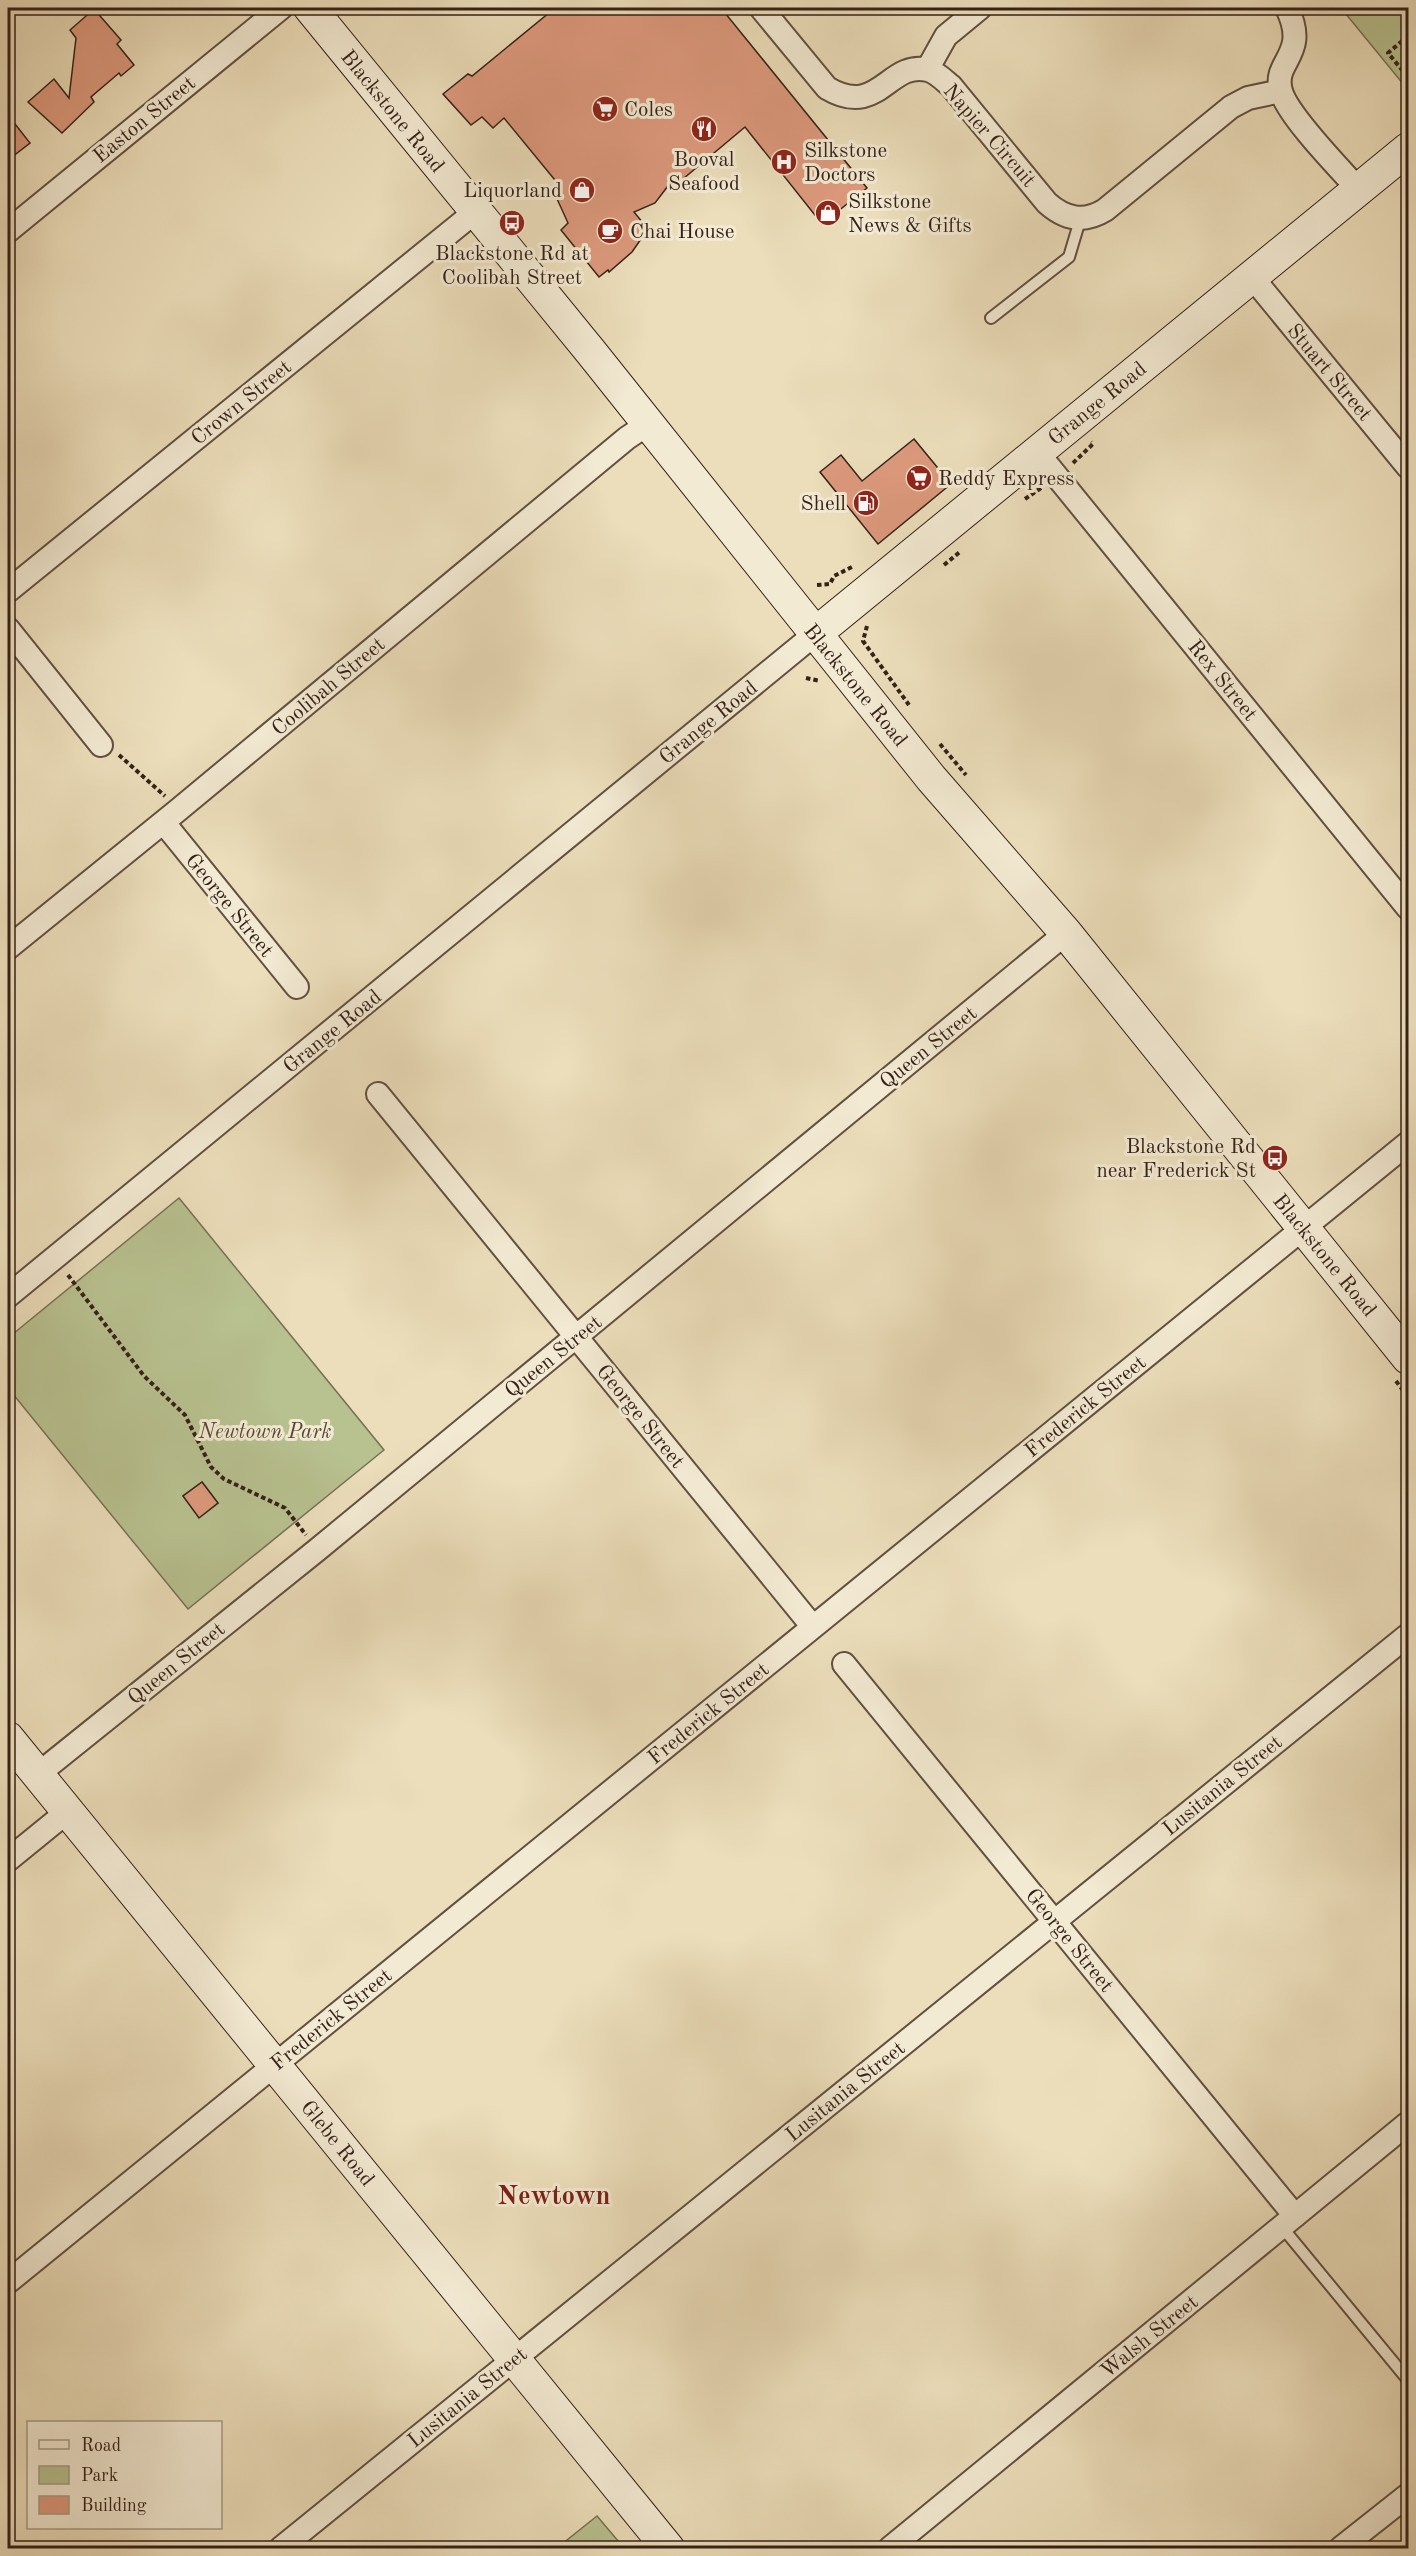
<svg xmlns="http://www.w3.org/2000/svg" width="1416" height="2556" viewBox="0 0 1416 2556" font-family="'Old Standard TT',serif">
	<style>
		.green { fill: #b8c190; stroke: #767154; stroke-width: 1.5; fill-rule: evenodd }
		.building { fill: #dd997d; stroke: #342118; stroke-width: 1.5 }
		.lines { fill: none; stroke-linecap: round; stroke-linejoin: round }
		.lane-casing { stroke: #625041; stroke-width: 14 }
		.street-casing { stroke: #625041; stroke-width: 26 }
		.secondary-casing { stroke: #342118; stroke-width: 34 }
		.path { stroke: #342118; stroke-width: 4; stroke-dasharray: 4.5 3; stroke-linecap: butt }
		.lane { stroke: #f3ead3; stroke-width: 10 }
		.street { stroke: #f3ead3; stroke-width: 22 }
		.secondary { stroke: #f3ead3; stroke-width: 32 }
		.labels { text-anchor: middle; stroke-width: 6; stroke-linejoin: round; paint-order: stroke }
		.poi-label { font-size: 21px; fill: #342118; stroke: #f3ead3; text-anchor: start }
		.street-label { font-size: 21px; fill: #342118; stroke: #f3ead3 }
		.park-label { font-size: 21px; font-style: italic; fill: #554936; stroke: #f3ead3 }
		.district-label { font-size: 27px; font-weight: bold; fill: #7a1f14; stroke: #f3ead3 }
	</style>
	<rect width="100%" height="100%" fill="#ecdebb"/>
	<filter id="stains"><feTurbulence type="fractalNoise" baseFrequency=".00333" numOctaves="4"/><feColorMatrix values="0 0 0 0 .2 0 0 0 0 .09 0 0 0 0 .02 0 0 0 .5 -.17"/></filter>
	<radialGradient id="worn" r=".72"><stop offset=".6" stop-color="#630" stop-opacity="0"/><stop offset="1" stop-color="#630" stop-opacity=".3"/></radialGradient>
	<path class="green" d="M1341,8H1408V90Z
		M179,1198L384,1450L188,1609L8,1388V1338ZM202,1482L218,1503L199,1517L183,1496Z
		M597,2516L624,2548H557Z"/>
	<path class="building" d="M555,8H721L867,188L822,224L745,127L671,189L668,186L655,203L634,212L648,229L632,252L609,272L608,270L599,277L561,230L568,223L553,190L559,185L504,118L493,128L482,117L471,125L443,94L468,74L472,76Z
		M94,9L121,40L117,44L134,65L121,76L119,73L91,97L94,102L62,133L28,102L54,79L69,98L76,38L70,30Z
		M8,115L30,143L8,160Z
		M914,439L951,484L878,544L820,472L841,455L862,481Z
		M202,1482L218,1503L199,1518L183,1496Z"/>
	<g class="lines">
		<g class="lane-casing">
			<path id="lane" d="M991,318L1069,257L1080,220
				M1282,2227L1408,2380"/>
		</g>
		<g class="street-casing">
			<path id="street" d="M761,8L827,88C879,119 888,60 928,70C936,72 945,81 951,86L1047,203C1065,219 1084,223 1105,210L1231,107L1248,98L1281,91
				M1287,8C1310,56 1272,60 1281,91C1287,115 1341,170 1359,190
				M927,70L946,36L980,8
				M8,231L281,8
				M1252,277L1408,467
				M1037,452L1408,908
				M8,591L475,212
				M8,629L101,745
				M164,823L297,987
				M8,948L177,811L627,438L648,424
				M378,1094L813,1627
				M8,1296L815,634
				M844,1664L1295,2216
				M37,1775L317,1550L1066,933
				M8,1860L67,1812
				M8,2282L1408,1143
				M281,2548L1408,1635
				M890,2548L1408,2123
				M1341,2548L1408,2495"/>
		</g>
		<g class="secondary-casing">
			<path id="secondary" d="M310,8L591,352L931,778L1066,933L1408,1358
				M815,634L1408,149
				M8,1738L668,2548"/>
		</g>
		<path class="path" d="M1408,36L1388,53L1408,77
			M1073,463L1093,444L1091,442
			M1025,499L1041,488
			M944,565L961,551
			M817,585L830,584L834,576L854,566
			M867,626L863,641L909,705
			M806,678L820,681
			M940,744L966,775
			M119,755L165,796
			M68,1275L144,1376L185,1415L211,1467L224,1479L285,1508L306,1535
			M1396,1381L1408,1397"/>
		<use href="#lane" class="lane"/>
		<use href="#street" class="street"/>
		<use href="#secondary" class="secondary"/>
	</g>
	<defs>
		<g id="supermarket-disc" transform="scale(1.35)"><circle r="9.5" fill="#8f2418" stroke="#f3ead3"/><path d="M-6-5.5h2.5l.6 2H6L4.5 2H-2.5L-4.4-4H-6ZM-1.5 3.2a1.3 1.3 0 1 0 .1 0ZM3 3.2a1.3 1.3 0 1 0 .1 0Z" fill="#fff"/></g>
		<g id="restaurant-disc" transform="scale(1.35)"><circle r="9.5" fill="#8f2418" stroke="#f3ead3"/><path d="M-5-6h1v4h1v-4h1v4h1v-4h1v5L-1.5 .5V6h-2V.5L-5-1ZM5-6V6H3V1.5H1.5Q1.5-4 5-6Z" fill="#fff"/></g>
		<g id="hospital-disc" transform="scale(1.35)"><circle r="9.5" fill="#8f2418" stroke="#f3ead3"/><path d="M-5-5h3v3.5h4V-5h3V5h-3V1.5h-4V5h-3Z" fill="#fff"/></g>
		<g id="shop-disc" transform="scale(1.35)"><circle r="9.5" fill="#8f2418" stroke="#f3ead3"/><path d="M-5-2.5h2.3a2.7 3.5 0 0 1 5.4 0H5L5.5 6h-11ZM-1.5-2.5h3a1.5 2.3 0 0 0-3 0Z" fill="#fff"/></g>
		<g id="bus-disc" transform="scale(1.35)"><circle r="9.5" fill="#8f2418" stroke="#f3ead3"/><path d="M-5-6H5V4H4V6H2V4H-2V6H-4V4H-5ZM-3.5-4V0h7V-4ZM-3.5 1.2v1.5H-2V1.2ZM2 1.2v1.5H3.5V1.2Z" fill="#fff"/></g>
		<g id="cafe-disc" transform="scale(1.35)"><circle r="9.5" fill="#8f2418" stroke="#f3ead3"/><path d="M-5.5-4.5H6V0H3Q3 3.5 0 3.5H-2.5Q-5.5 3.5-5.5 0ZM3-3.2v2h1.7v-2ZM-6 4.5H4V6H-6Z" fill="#fff"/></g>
		<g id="fuel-disc" transform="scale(1.35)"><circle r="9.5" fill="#8f2418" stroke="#f3ead3"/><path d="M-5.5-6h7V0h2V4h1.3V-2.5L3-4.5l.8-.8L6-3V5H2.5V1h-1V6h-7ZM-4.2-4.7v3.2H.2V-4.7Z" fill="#fff"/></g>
	</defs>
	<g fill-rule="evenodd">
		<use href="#supermarket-disc" x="605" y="109"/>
		<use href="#restaurant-disc" x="704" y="129"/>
		<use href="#hospital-disc" x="784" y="162"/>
		<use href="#shop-disc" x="582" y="190"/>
		<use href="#shop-disc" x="828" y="213"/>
		<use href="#bus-disc" x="512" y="223"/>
		<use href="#cafe-disc" x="610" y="231"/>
		<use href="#supermarket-disc" x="919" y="478"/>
		<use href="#fuel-disc" x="866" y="503"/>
		<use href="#bus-disc" x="1275" y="1158"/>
	</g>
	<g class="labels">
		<g class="poi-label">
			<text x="624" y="116">Coles</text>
			<text x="804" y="157">Silkstone<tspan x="804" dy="24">Doctors</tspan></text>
			<text x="704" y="166" text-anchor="middle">Booval<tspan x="704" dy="24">Seafood</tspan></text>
			<text x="562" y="197" text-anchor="end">Liquorland</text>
			<text x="848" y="208">Silkstone<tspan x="848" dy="24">News &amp; Gifts</tspan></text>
			<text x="630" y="238">Chai House</text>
			<text x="512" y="260" text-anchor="middle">Blackstone Rd at<tspan x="512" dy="24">Coolibah Street</tspan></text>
			<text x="938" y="485">Reddy Express</text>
			<text x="846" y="510" text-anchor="end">Shell</text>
			<text x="1256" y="1153" text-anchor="end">Blackstone Rd<tspan x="1256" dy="24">near Frederick St</tspan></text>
		</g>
		<g class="street-label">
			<text transform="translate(393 111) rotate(51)" y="7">Blackstone Road</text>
			<text transform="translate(144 119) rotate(-39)" y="7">Easton Street</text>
			<text transform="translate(990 135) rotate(49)" y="7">Napier Circuit</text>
			<text transform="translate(1330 372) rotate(50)" y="7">Stuart Street</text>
			<text transform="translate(241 402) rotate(-39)" y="7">Crown Street</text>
			<text transform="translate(1097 403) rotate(-39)" y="7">Grange Road</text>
			<text transform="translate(1223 680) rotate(51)" y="7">Rex Street</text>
			<text transform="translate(856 685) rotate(51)" y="7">Blackstone Road</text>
			<text transform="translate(328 686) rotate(-40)" y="7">Coolibah Street</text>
			<text transform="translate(708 722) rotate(-39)" y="7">Grange Road</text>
			<text transform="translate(230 905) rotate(51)" y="7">George Street</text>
			<text transform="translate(332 1031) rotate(-39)" y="7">Grange Road</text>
			<text transform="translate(928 1047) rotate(-39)" y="7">Queen Street</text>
			<text transform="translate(1325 1255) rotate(51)" y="7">Blackstone Road</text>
			<text transform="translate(553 1356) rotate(-39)" y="7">Queen Street</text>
			<text transform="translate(1085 1406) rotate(-39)" y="7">Frederick Street</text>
			<text transform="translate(641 1416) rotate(51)" y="7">George Street</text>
			<text transform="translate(176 1663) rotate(-39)" y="7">Queen Street</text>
			<text transform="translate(708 1713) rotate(-39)" y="7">Frederick Street</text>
			<text transform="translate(1222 1785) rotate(-39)" y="7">Lusitania Street</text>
			<text transform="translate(1070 1940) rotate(51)" y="7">George Street</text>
			<text transform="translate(331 2019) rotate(-39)" y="7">Frederick Street</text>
			<text transform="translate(845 2091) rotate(-39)" y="7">Lusitania Street</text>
			<text transform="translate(338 2143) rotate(51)" y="7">Glebe Road</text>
			<text transform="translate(1149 2336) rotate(-39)" y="7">Walsh Street</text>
			<text transform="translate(467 2397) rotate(-39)" y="7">Lusitania Street</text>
		</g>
		<g class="park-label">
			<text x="265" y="1438">Newtown Park</text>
		</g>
		<g class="district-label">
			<text x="554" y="2204">Newtown</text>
		</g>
	</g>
	<rect width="1416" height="2556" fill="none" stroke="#ecdebb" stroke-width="30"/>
	<rect x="9" y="9" width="1398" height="2538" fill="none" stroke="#342118" stroke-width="3"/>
	<rect x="15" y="15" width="1386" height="2526" fill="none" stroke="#342118" stroke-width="1.5"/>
	<rect x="27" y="2421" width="195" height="108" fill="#f3ead3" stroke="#a79a88" stroke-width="1.5"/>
	<rect x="39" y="2440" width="30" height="9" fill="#f3ead3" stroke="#a79a88" stroke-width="1.5"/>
	<text x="81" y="2451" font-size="18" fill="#342118">Road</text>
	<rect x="39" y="2466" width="30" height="18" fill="#b8c190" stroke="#a79a88" stroke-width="1.5"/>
	<text x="81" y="2481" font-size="18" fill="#342118">Park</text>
	<rect x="39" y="2496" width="30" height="18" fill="#dd997d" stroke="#a79a88" stroke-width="1.5"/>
	<text x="81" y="2511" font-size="18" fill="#342118">Building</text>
	<rect width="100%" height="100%" filter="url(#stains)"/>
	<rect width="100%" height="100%" fill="url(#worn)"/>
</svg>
